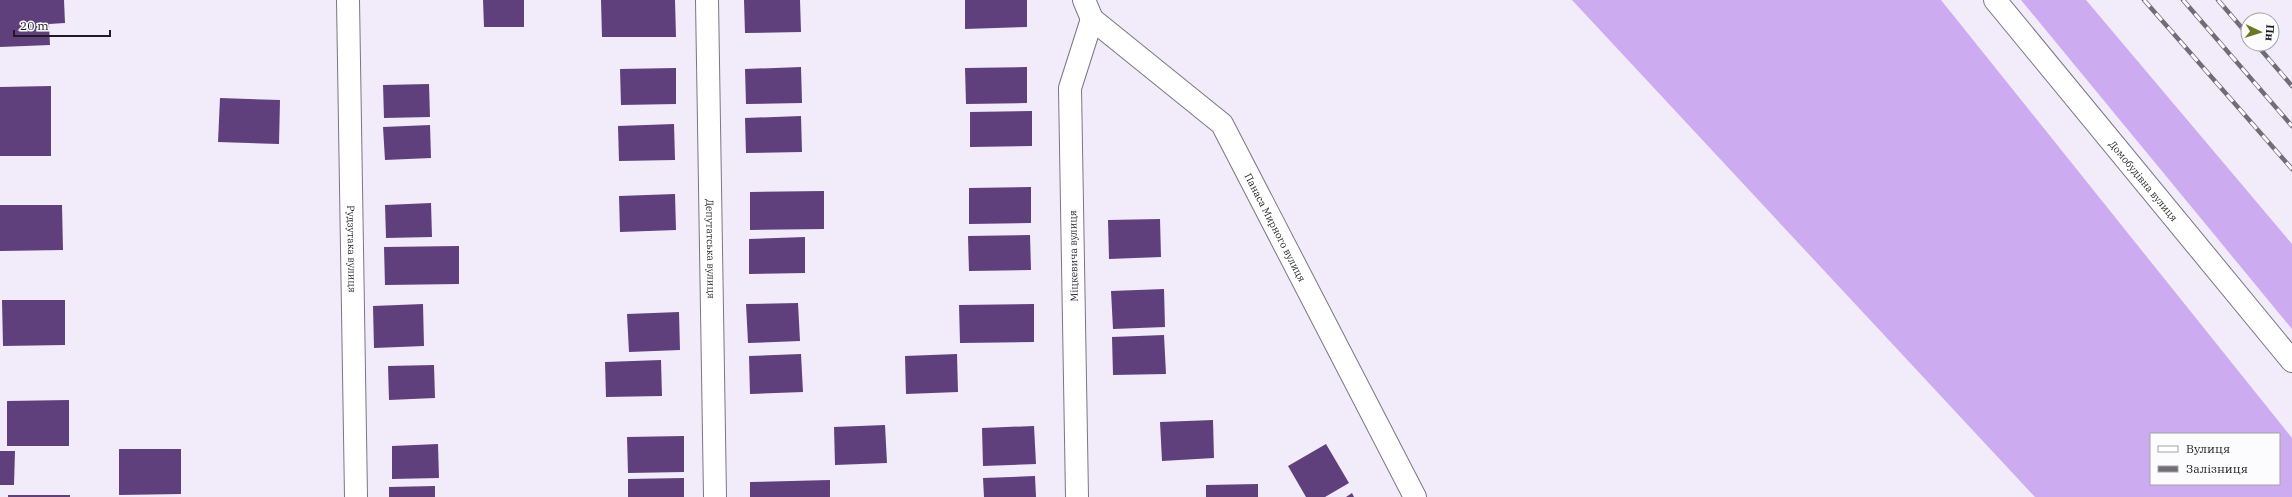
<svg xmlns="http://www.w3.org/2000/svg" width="2292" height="497" viewBox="0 0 2292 497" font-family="'IBM Plex Serif',serif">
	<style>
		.forest { fill: #ccabf1; fill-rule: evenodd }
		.building { fill: #5f407d }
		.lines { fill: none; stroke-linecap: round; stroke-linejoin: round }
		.minor-casing { stroke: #7c7583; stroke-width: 24 }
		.tertiary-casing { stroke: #7c7583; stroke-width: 24 }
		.minor { stroke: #fff; stroke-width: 22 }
		.tertiary { stroke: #fff; stroke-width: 22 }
		.rail-casing { stroke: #716d76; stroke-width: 4.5 }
		.rail { stroke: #fcfbfe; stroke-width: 3; stroke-dasharray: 9; stroke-linecap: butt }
		.labels { text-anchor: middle; stroke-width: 4; stroke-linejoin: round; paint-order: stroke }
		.street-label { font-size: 10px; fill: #1e1c21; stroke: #fcfbfe }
	</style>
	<rect width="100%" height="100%" fill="#f2ebfa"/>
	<path class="forest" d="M1572,0H1941L2292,438V497H2035ZM2151,434H2279V484H2151Z
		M2021,0H2086L2292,244V329Z"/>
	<path class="building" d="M0,0H64L65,23L49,24L50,45L0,47Z
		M483,0H524V27H484Z
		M601,0H675L676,37H602Z
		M744,0H800L801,32L745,33Z
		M965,0H1027V27L965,29Z
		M801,67L802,103L746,104L745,69Z
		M1027,67V103L966,104L965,68Z
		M676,68V104L621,105L620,69Z
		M429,84L430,117L384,118L383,85Z
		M51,86V156H0V87Z
		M220,98L280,100L279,144L218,142Z
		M1032,111V146L970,147V112Z
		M801,116L802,152L746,153L745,118Z
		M674,124L675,160L619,161L618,126Z
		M430,125L431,158L385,160L383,127Z
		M1031,187V223L969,224V188Z
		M824,191V229L750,230V192Z
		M675,194L676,230L620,232L619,196Z
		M431,203L432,237L386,238L385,205Z
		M0,205H62L63,250L0,251Z
		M1160,219L1161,257L1109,259L1108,220Z
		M1030,235L1031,270L969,271L968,236Z
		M805,237V273L749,274V239Z
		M459,246V284L385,285L384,247Z
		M1164,289L1165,327L1113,329L1111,291Z
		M2,300H65V345L3,346Z
		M798,303L800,341L748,343L746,304Z
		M423,304L424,346L374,348L373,306Z
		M1034,304V342L960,343L959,305Z
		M679,312L680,350L629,352L627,314Z
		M1164,335L1166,374L1113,375L1112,337Z
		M801,354L803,392L750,394L749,356Z
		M957,354L958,392L906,394L905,356Z
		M661,360L662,396L606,397L605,362Z
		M434,365L435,398L389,400L388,366Z
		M69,400V446H7V401Z
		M1213,420L1214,458L1162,461L1160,422Z
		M885,425L887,463L835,465L834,427Z
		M1034,426L1036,464L983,466L982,428Z
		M684,436V472L628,473L627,437Z
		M438,444L439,478L392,479V446Z
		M1326,444L1349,483L1325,497H1306L1288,466Z
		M119,449H181V494L119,495Z
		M0,451H15L14,485H0Z
		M1035,476L1036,497H984L983,478Z
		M684,478V497H628V479Z
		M830,480V497H750V482Z
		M1258,484V497H1206V485Z
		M435,486V497H389V487Z
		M1352,493L1354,497H1346Z
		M8,495H70V497H8Z"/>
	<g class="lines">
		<g class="minor-casing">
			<g id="minor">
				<path id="s1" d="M348,0L356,497"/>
				<path id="s2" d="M707,0L715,497"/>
				<path id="s3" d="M1084,0L1092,19L1222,124L1415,497"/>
				<path d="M1077,497L1070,88L1092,19"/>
			</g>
		</g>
		<g class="tertiary-casing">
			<g id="tertiary">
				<path id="s4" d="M1995,0L2292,361"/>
			</g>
		</g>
		<use href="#minor" class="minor"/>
		<use href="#tertiary" class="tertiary"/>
		<g class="rail-casing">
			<path id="rail" d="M2144,0L2292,169
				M2183,0L2292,126
				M2218,0L2248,35
				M2256,44L2292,86"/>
		</g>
		<use href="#rail" class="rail"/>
	</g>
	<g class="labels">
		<g class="street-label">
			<text dy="4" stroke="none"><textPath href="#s4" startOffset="234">Домобудівна вулиця</textPath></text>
			<text dy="4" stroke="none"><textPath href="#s3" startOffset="304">Панаса Мирного вулиця</textPath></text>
			<text dy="4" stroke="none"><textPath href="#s1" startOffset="249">Рудзутака вулиця</textPath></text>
			<text dy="4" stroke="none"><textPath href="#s2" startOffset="249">Депутатська вулиця</textPath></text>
			<text transform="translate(1073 256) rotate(-91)" y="4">Міцкевича вулиця</text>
		</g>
	</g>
	<rect x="2150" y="433" width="130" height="52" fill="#fcfbfe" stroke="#a3a2a6"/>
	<rect x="2158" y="446" width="20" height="6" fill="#ffffff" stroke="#a3a2a6"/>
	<text x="2186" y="453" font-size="12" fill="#1e1c21">Вулиця</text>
	<rect x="2158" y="466" width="20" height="6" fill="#716d76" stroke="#a3a2a6"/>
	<text x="2186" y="473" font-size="12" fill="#1e1c21">Залізниця</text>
	<g transform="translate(2260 32) rotate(94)"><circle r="19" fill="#fcfbfe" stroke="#a3a2a6"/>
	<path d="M0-3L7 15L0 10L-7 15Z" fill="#6c7824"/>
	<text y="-6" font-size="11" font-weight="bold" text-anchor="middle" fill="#1e1c21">Пн</text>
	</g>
	<path d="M14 30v6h96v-6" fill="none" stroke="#1e1c21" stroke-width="2"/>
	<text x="20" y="30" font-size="12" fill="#1e1c21" stroke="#fcfbfe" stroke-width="3" paint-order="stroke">20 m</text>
</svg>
